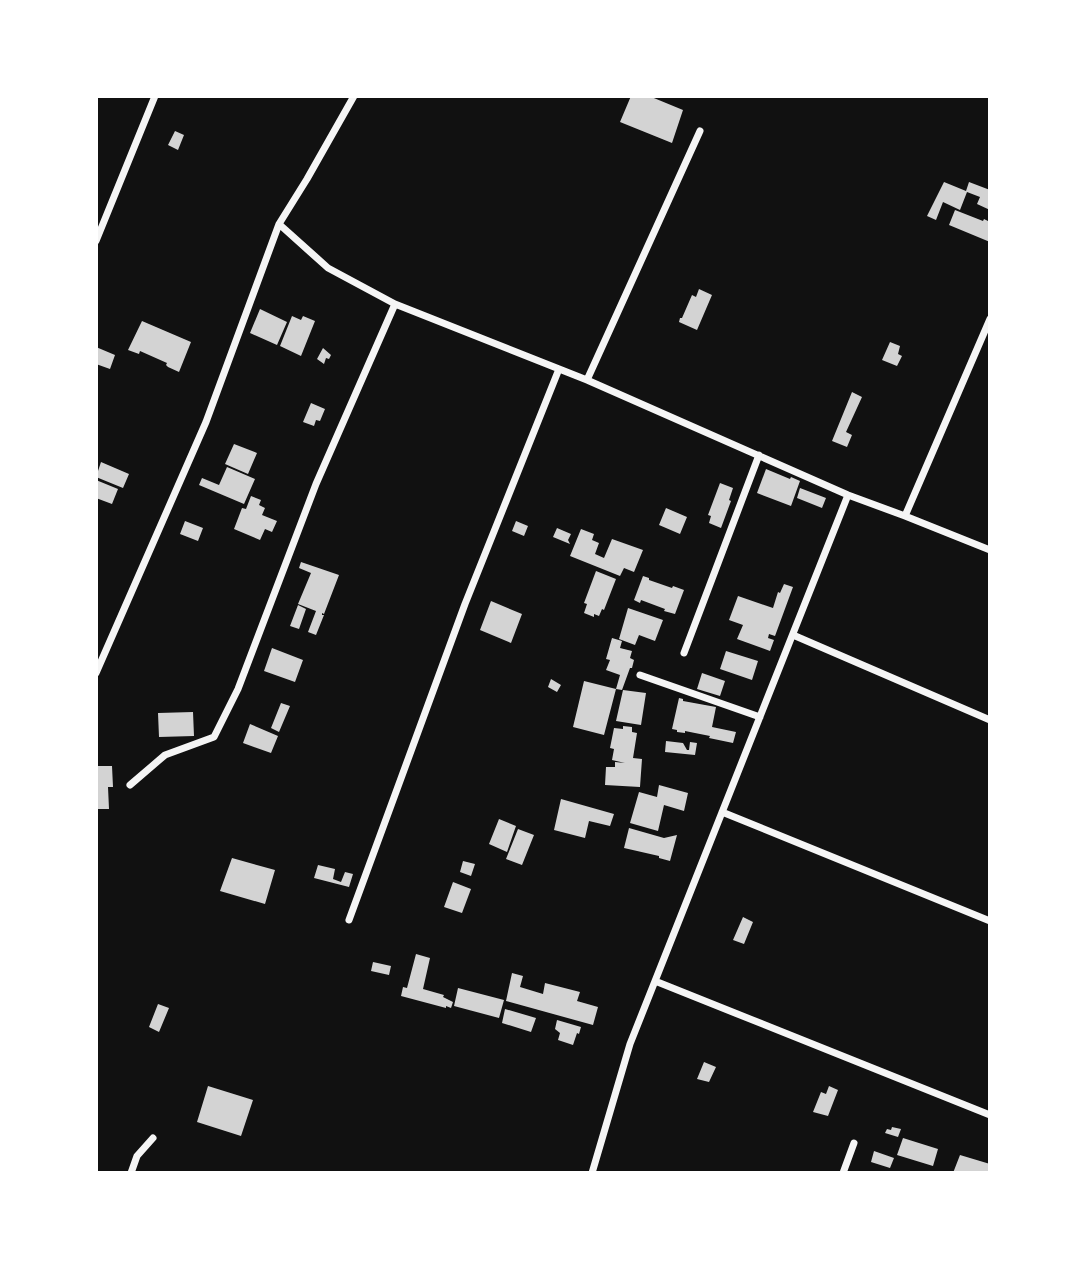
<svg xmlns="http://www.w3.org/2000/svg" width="1086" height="1269" viewBox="0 0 1086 1269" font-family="Mulish,sans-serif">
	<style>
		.building { fill: #d3d3d3 }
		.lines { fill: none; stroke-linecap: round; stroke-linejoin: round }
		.minor { stroke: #f5f5f5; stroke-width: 7 }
	</style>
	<rect width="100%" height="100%" fill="#111"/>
	<path class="building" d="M631,96H649L683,110L672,143L620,122Z
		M175,131L184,135L178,150L168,145Z
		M944,182L966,191L969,182L990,190V210L977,204L980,197L967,192L960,210L943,202L936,220L927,216Z
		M955,210L983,221L984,219L990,222V242L949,225Z
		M699,289L712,295L697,330L679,322L680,318H682L692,295L696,297Z
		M260,309L287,322L277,345L250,333Z
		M292,316L301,320L303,316L315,321L301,356L280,346Z
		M142,321L191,342L179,372L168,367L166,365L167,363L140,351L139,354L128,350Z
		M890,342L900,346L898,354L902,356L897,366L882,360Z
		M96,347L115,355L110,369L96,364Z
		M323,348L331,355L329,359L326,358L324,364L317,359Z
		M852,392L862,397L846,432L852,435L847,447L832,441Z
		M311,403L325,409L320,421L316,420L314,426L303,422Z
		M234,444L257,453L248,474L225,464Z
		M101,462L129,474L123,488L96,477Z
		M227,467L255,479L244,504L199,485L202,478L219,485Z
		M766,469L790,479L791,477L800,481L791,506L757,493Z
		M96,480L118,489L112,504L96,498Z
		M720,483L733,488L729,500L731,501L721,528L709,523L711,516L708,515Z
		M800,488L826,498L822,508L797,498Z
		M251,496L261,500L259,505L265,508L262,515L277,521L272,532L265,529L260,540L234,529L242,508L246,509Z
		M666,508L687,517L680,534L659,525Z
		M185,521L203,528L198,541L180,534Z
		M516,521L528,526L524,536L512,531Z
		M557,528L571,534L568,540L570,544L553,537Z
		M581,529L594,534L592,540L599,543L595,554L604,558L612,539L643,550L634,572L624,568L620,576L570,556Z
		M301,562L339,575L324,614L322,613V615H324L316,635L308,632L316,611L298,604L311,573L299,568Z
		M596,571L616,579L604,610L602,609L599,616L594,614V617L584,613L587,604L584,603Z
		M643,576L649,578V580L672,588L673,586L684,590L675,614L664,611L665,609L641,600L640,603L634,600Z
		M784,584L793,587L775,636L769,634L768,638L774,640L770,651L737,639L743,625L729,620L738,596L773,608L778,592L780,593Z
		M491,601L522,614L511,643L480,630Z
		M298,605L306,609L299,629L290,626Z
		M628,608L663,620L655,641L639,635L635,645L619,639Z
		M612,638L622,641L620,648L632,651L630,658L634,660L632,668H630L622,690L616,689L620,675L606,670L610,660L606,659Z
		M272,648L303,660L295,682L264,671Z
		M726,651L758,661L752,680L720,669Z
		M702,673L725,681L720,696L697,689Z
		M551,679L561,685L557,692L548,687Z
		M584,681L616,689L604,735L573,727Z
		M623,690L646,693L641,725L616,721Z
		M679,698L683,699V701L716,707L712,727L736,732L733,743L709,738L710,736L685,731V733L677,732V730L672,729Z
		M281,703L290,706L279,732L271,728Z
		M193,712L194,736L159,737L158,713Z
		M250,724L278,736L271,753L243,743Z
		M623,726L632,727V732L637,733L633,758L642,759L640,787L605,785L606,767H615V762L625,763L612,760L614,749L610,748L614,728L623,729Z
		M666,741L683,743L687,750H689L690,742L697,743L695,755L665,752Z
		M96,766H112L113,787H108L109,809H96Z
		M659,785L688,793L684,811L664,805L658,831L630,823L639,792L657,797Z
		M561,799L614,814L610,826L589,821L585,838L554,830Z
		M499,819L516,826L507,852L489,844Z
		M629,828L664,838L677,835L670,861L659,858V856L624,848Z
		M518,829L534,835L522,865L506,859Z
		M232,858L275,870L265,904L220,891Z
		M463,861L475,864L471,876L460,872Z
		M318,865L335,869L333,879L341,882L345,872L353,874L349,887L314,878Z
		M453,882L471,889L462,913L444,907Z
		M743,917L753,922L744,944L733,940Z
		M416,954L430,958L423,989L444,995L443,997L453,1002L451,1008L446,1006V1008L401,996L403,987L407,988Z
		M373,962L391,966L389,975L371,971Z
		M512,973L523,976L520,987L543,994L545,983L580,992L577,1001L598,1007L593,1025L506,1001Z
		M458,988L504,1000L499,1018L454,1006Z
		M158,1004L169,1008L159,1032L149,1027Z
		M505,1009L536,1018L531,1032L502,1023Z
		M557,1020L581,1027L579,1034L577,1033L573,1045L558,1040L560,1033L555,1029Z
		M704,1062L716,1067L709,1082L697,1079Z
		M208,1086L253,1100L241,1136L197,1122Z
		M829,1086L838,1090L828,1116L813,1112L821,1092L826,1094Z
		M892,1127L901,1129L898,1137L885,1133L887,1129L891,1130Z
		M903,1138L938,1149L933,1166L897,1155Z
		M874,1151L894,1158L890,1168L871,1162Z
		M960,1155L990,1164V1173H953Z"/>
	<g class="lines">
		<path class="minor" d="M354,96L307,179L279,224L328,268L395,304L587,380L848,495L905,516L990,550
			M96,241L155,96
			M587,380L700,131
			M905,516L990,319
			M793,635L990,720
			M684,653L759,455
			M96,673L206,422L279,224
			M640,675L760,717
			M130,785L165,755L214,737L238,689L316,484L395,304
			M722,812L990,921
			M349,920L465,604L559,369
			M655,981L990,1115
			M131,1173L137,1156L153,1138
			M592,1173L630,1044L848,495
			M843,1173L854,1143"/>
	</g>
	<rect width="1086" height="1269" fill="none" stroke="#ffffff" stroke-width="196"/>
</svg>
